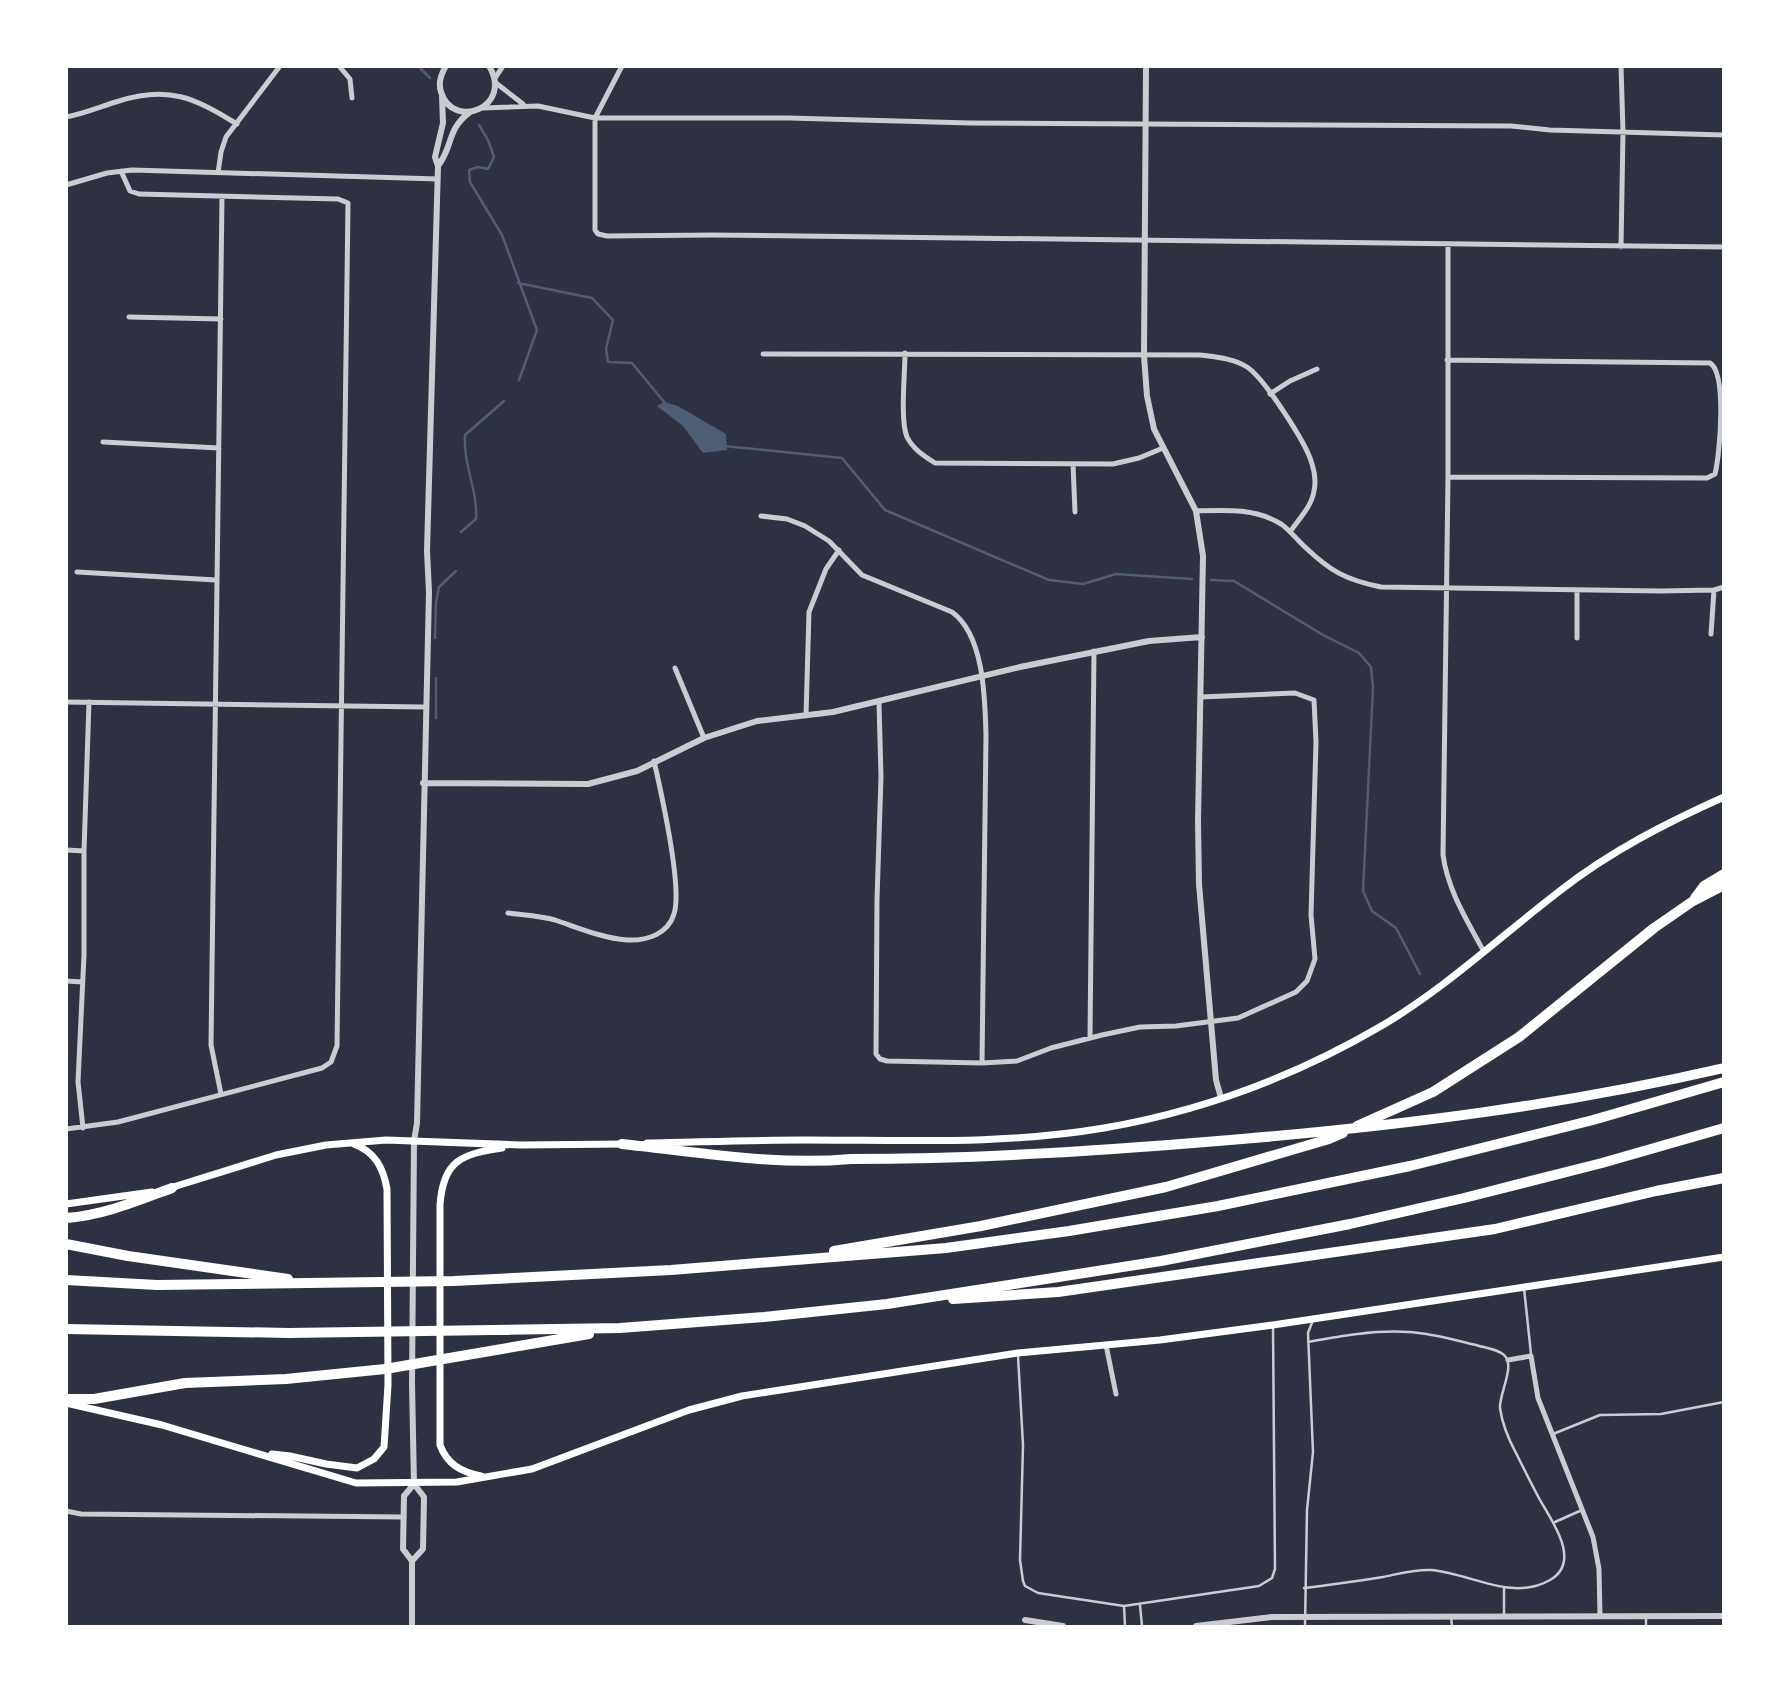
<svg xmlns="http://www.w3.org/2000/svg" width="1790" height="1693" viewBox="0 0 1790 1693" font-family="Roboto,sans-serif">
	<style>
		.water { fill: #4f5d75 }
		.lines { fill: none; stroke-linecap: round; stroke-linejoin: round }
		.stream { stroke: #4f5d75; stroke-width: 2.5 }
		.service { stroke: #caccd0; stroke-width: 2.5 }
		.minor { stroke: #caccd0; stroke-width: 5 }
		.tertiary { stroke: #caccd0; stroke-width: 6 }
		.secondary { stroke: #fff; stroke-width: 7 }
		.motorway { stroke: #fff; stroke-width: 10 }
	</style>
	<rect width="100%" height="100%" fill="#2d3142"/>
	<path class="water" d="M664,402L678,406L726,434L727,450L703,453L683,426L657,406Z"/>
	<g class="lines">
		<path class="stream" d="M418,66L430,78
			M479,125L488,140L494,157L488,169L478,167L469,170L470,182L502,235L537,330L519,380
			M518,283L592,298L613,320L606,349L608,362L632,363L665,403
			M724,446L842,458L885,510L1049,580L1083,584L1116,574L1192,579
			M461,532L476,519C478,491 463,465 465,435L504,401
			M1211,580L1234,581L1323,635L1359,653L1371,667L1373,688L1363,891L1372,911L1396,928L1420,974
			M435,638L436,602L439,587L456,571
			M436,678V718"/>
		<path class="service" d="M1524,1288L1531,1354
			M1018,1356L1023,1445L1020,1560L1023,1581L1025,1586L1038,1593L1124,1606L1259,1586L1272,1578L1275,1569L1273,1328
			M1553,1434L1600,1415L1661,1414L1724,1402
			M1555,1522L1582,1510
			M1304,1588C1331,1585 1357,1581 1383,1577C1398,1574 1415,1569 1431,1570C1470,1573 1512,1602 1550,1580C1582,1562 1552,1521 1540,1500C1532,1485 1524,1469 1516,1453C1509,1440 1502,1423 1500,1408C1499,1394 1515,1367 1505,1356C1499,1349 1485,1348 1476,1345C1455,1340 1431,1333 1408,1332C1374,1330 1341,1336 1308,1342
			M1140,1605L1142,1626
			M1124,1606L1125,1626
			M1646,1616V1626
			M1451,1617L1452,1626
			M1504,1617V1589
			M1305,1626L1307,1510L1313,1452L1308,1333L1313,1320"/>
		<path class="minor" d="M339,66L350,79L352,98
			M622,66L595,118V230L598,234L607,236L712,235L1724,247
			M495,78L503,66
			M496,83L523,104
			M483,108L538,106L595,118H789L970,123L1511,126L1550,130L1724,135
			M66,117C84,114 102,106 119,101C168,85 195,98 237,124
			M218,173L221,152L226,137L280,66
			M66,185L107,173L132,170L438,179
			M1448,244V477L1443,855C1448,891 1467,920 1484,952
			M1621,247L1623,132L1621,66
			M129,317L221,319
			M905,353C905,372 900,421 907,437C913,449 924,456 935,463L1113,464L1139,458L1163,448
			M763,354L1200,355C1215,357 1233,358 1247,367C1264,378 1307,444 1312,464C1315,473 1316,482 1314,491C1312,506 1298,520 1290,532
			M1447,360L1710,363C1727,373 1720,454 1715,474L1707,478L1448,477
			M1270,394L1290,381L1317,369
			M103,442L219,448
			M1073,464L1075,512
			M1196,511C1225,510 1255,508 1281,524C1290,530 1297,540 1305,547C1330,571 1346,580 1381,587L1660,591L1714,590L1724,587
			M761,516L787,519L805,526L829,541L862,575L952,612C984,635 985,698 986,735L982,1063
			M77,572L216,580
			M1577,590V638
			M1711,634L1714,590
			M675,668L704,738
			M66,702L424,707
			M879,703L881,777L877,899L876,1054L880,1059L887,1061L982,1063L1017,1061L1051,1048L1102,1035L1140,1027L1176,1026L1238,1018L1296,992L1307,981L1315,959L1311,915L1316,742L1314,700L1295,693L1201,697
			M806,715L809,612L826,569L839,550
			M66,850L84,851
			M508,913C523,915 541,916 555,920C579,928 602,938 627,940C647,941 668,934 674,914C683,887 661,792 654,761
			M66,981L83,982
			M1090,1038L1094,651
			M221,1094L211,1045L222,197
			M83,1128L78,1082L84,955V851L89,702
			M66,1129L118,1122L322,1068L331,1062L337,1046L348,203L338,199L139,194L130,191L121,171
			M1106,1345L1116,1394
			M1508,1360L1531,1356L1538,1398L1593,1537L1599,1569L1600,1616
			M66,1511L81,1514L404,1517"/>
		<path class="tertiary" d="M446,66C441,74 438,83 441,92C453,131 514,107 489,66
			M1146,66L1144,356L1147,396L1154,429L1196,511L1203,556L1198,821L1199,884L1216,1080L1221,1098
			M438,166C454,145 446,130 470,112
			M423,783L588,784L637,771L704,738L757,721L833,712L1020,667L1149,641L1202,637
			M414,1484L412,1384L414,1141L417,1123L429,592L427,551L438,166L435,157L443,123L442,96
			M412,1561L423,1549L424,1497L414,1484
			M1025,1620L1063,1626
			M412,1626V1561L403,1549L404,1496L414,1484
			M1196,1626L1272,1617L1724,1616"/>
		<path class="secondary" d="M647,1143C700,1142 753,1140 805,1140C906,1140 1004,1145 1104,1128C1202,1111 1298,1075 1383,1025C1447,987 1502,935 1561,890C1611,851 1666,823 1724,797
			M170,1188L276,1155L326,1145L386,1140L520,1145L625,1144
			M66,1204L152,1192
			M66,1403L162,1425L356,1483L457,1482L532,1469L689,1410L742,1396L1018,1353L1160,1340L1273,1325L1724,1257
			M272,1454L290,1456L326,1464L357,1468L374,1459L384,1447L388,1385L387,1189C383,1167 375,1152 354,1144
			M481,1476C461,1472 447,1464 440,1445V1205C443,1161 461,1154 502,1148"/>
		<path class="motorway" d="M1695,898L1704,886L1724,874
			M1357,1126L1433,1092L1519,1037L1654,928L1693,901L1724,885
			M622,1144C698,1152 775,1166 851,1159C982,1159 1112,1150 1242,1139C1406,1125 1563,1105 1724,1068
			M66,1218C104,1215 137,1201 172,1188
			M66,1244L128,1256L288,1279
			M834,1251L981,1226L1166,1187L1329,1139L1343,1133
			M66,1280L157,1285L454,1281L671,1270L946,1248L1069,1231L1218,1206L1410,1166L1593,1120L1724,1082
			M953,1299L1058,1292L1495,1229L1656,1191L1724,1178
			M66,1329L289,1333L620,1328L764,1317L887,1304L1161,1261L1350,1224L1464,1198L1602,1163L1724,1128
			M66,1399H94L185,1383L286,1379L385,1369L589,1334"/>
	</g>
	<rect width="1790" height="1693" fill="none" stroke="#ffffff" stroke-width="136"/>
</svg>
